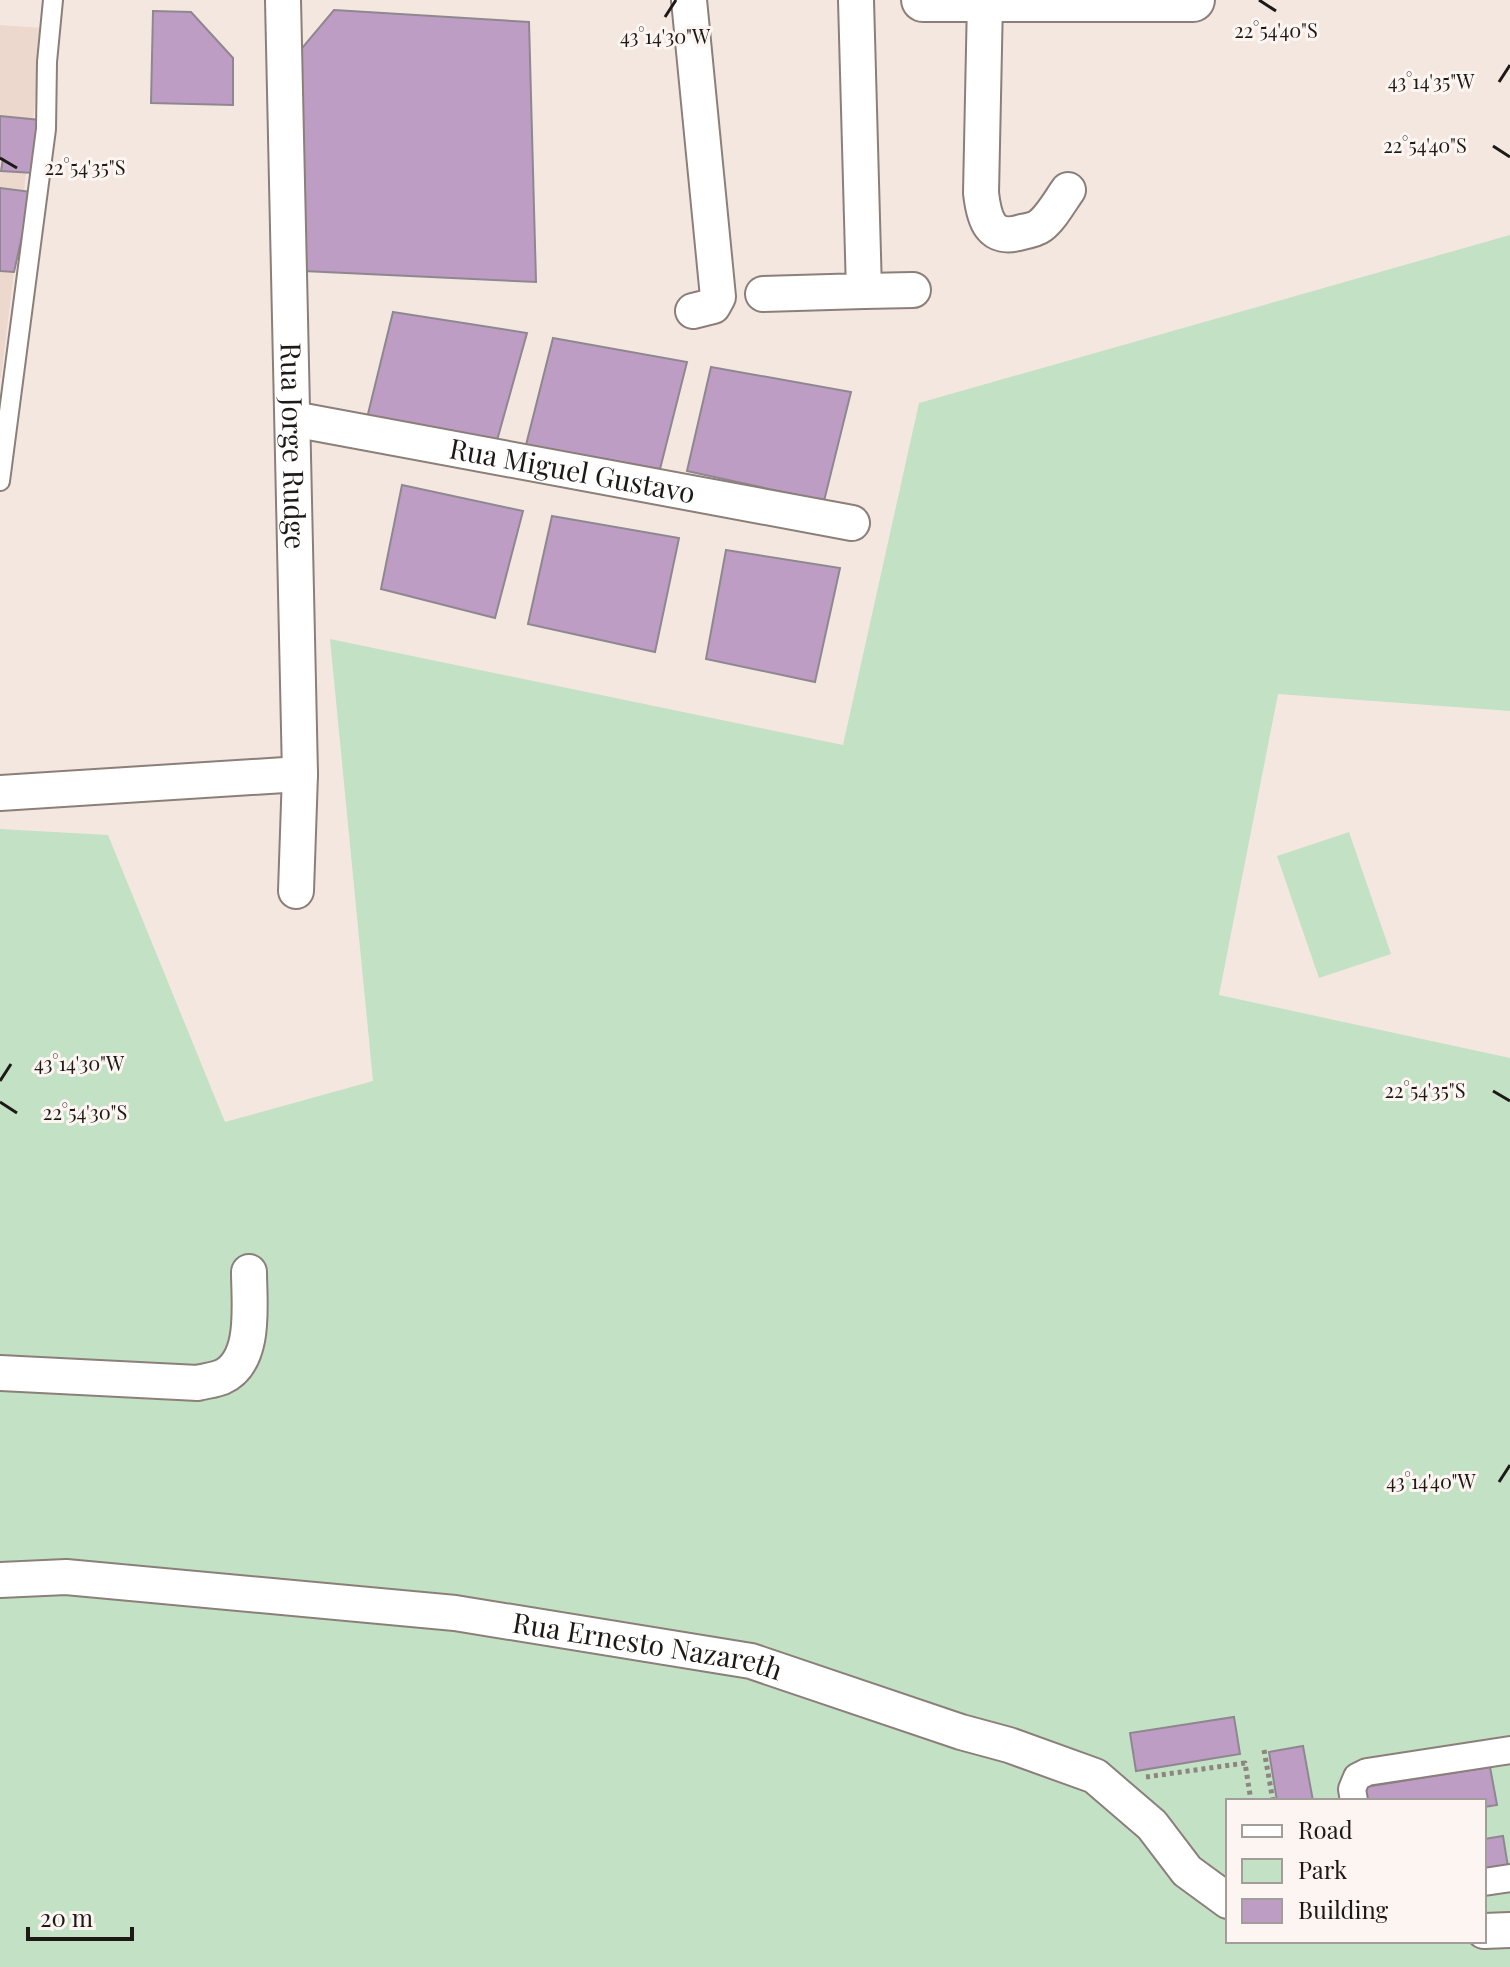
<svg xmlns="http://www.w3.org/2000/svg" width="1510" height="1967" viewBox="0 0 1510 1967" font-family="'Playfair Display',serif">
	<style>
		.built { fill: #edd8cd }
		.green { fill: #c3e1c5; fill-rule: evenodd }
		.building { fill: #be9dc5; stroke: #8f8790; stroke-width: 2 }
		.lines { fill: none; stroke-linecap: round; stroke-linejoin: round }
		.service-casing { stroke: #8b7f79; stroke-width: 22 }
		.pedestrian-casing { stroke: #8b7f79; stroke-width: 30 }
		.minor-casing { stroke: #8b7f79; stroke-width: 38 }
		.tertiary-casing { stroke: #8b7f79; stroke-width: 46 }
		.path { stroke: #8e8580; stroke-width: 5; stroke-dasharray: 4 4; stroke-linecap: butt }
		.service { stroke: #fff; stroke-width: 18 }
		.pedestrian { stroke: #fff; stroke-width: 26 }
		.minor { stroke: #fff; stroke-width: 34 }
		.tertiary { stroke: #fff; stroke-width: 42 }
		.ticks { fill: none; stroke: #1d1916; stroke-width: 3 }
		.labels { text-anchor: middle; stroke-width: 6; stroke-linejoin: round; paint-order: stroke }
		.street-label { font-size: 28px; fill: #1d1916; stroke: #fdf5f1 }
		.ticks-label { font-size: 20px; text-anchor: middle; fill: #1d1916; stroke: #fdf5f1; stroke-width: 6; stroke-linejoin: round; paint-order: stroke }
	</style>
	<rect width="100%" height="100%" fill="#f4e7e0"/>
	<path class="built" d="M0,25L44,28L1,378H0Z"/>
	<path class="green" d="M1510,235V711L1278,694L1219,995L1510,1058V1967H0V829L108,835L225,1122L373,1081L330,639L843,745L919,403ZM1228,1801H1484V1941H1228Z
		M1349,832L1391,954L1319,978L1277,856Z"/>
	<path class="building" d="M334,10L529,22L536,282L304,271L297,54Z
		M153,11L191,12L233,58V105L151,103Z
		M0,116L40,120L34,173L1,171L3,159L0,158Z
		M0,188L32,192L14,272L0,271Z
		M393,312L527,333L496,444L367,418Z
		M553,338L687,362L660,469L526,445Z
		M711,367L851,392L824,501L687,471Z
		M402,485L523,511L495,618L381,589Z
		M552,516L679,538L655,652L528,624Z
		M726,550L840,568L815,682L706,659Z
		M1234,1717L1240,1754L1136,1771L1130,1733Z
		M1303,1746L1313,1801H1277L1269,1752Z
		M1490,1767L1497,1805L1484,1807V1801H1367L1365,1787Z
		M1503,1836L1509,1873L1484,1877V1839Z"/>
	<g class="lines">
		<g class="service-casing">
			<path id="service" d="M0,481L46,129L47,62L53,0"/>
		</g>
		<g class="pedestrian-casing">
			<path id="pedestrian" d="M1354,1801L1352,1789L1357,1777L1367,1772L1510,1750
				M1484,1882L1510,1878"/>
		</g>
		<g class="minor-casing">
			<g id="minor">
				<path id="s1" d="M283,0L300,774L296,891"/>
				<path d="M689,0L718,297L713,306L693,311"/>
				<path d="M985,1L981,193C984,219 990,242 1022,232C1027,231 1036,229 1040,226C1051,218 1060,201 1068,190"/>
				<path d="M864,291L913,290"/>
				<path d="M763,294L864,291L856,0"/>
				<path id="s2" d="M293,419L852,523"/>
				<path d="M0,793L300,774"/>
				<path d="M0,1373L198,1383C205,1381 215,1380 222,1377C257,1361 249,1303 249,1272"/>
				<path id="s3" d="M0,1580L66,1577L455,1613L751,1661L961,1732L1009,1745L1095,1776L1152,1825L1187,1871L1228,1901"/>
				<path d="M1484,1931L1510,1930"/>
			</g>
		</g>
		<g class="tertiary-casing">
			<path id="tertiary" d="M923,0H1193"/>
		</g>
		<path class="path" d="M1264,1750L1273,1801
			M1146,1777L1245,1763L1251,1801"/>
		<use href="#service" class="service"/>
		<use href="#pedestrian" class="pedestrian"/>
		<use href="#minor" class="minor"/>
		<use href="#tertiary" class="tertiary"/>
	</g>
	<path class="ticks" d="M1259,0L1276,11M665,17L676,0M1499,82L1510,65M1493,146L1510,157M0,158L17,168M0,1081L11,1064M1493,1091L1510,1101M0,1102L17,1113M1499,1482L1510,1465"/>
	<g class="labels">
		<g class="street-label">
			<text dy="10" stroke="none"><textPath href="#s1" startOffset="446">Rua Jorge Rudge</textPath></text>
			<text dy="10" stroke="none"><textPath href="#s2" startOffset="284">Rua Miguel Gustavo</textPath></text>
			<text dy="10" stroke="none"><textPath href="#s3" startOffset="652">Rua Ernesto Nazareth</textPath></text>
		</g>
	</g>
	<g class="ticks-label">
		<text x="1276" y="38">22°54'40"S</text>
		<text x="665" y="44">43°14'30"W</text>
		<text x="1431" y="89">43°14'35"W</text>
		<text x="1425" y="153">22°54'40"S</text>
		<text x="85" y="175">22°54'35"S</text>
		<text x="79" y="1071">43°14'30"W</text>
		<text x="1425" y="1098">22°54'35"S</text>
		<text x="85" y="1120">22°54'30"S</text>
		<text x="1431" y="1489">43°14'40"W</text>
	</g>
	<rect x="1226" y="1799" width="260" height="144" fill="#fdf5f1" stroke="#a39d99" stroke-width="2"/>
	<rect x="1242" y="1825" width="40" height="12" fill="#ffffff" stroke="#a39d99" stroke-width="2"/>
	<text x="1298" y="1839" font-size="24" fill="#1d1916">Road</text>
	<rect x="1242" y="1859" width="40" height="24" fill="#c3e1c5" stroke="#a39d99" stroke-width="2"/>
	<text x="1298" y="1879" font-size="24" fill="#1d1916">Park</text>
	<rect x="1242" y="1899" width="40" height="24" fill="#be9dc5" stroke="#a39d99" stroke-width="2"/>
	<text x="1298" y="1919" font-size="24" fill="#1d1916">Building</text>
	<path d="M28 1927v12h104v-12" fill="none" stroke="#1d1916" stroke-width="4"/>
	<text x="40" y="1927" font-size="24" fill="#1d1916" stroke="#fdf5f1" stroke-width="6" paint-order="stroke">20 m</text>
</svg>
